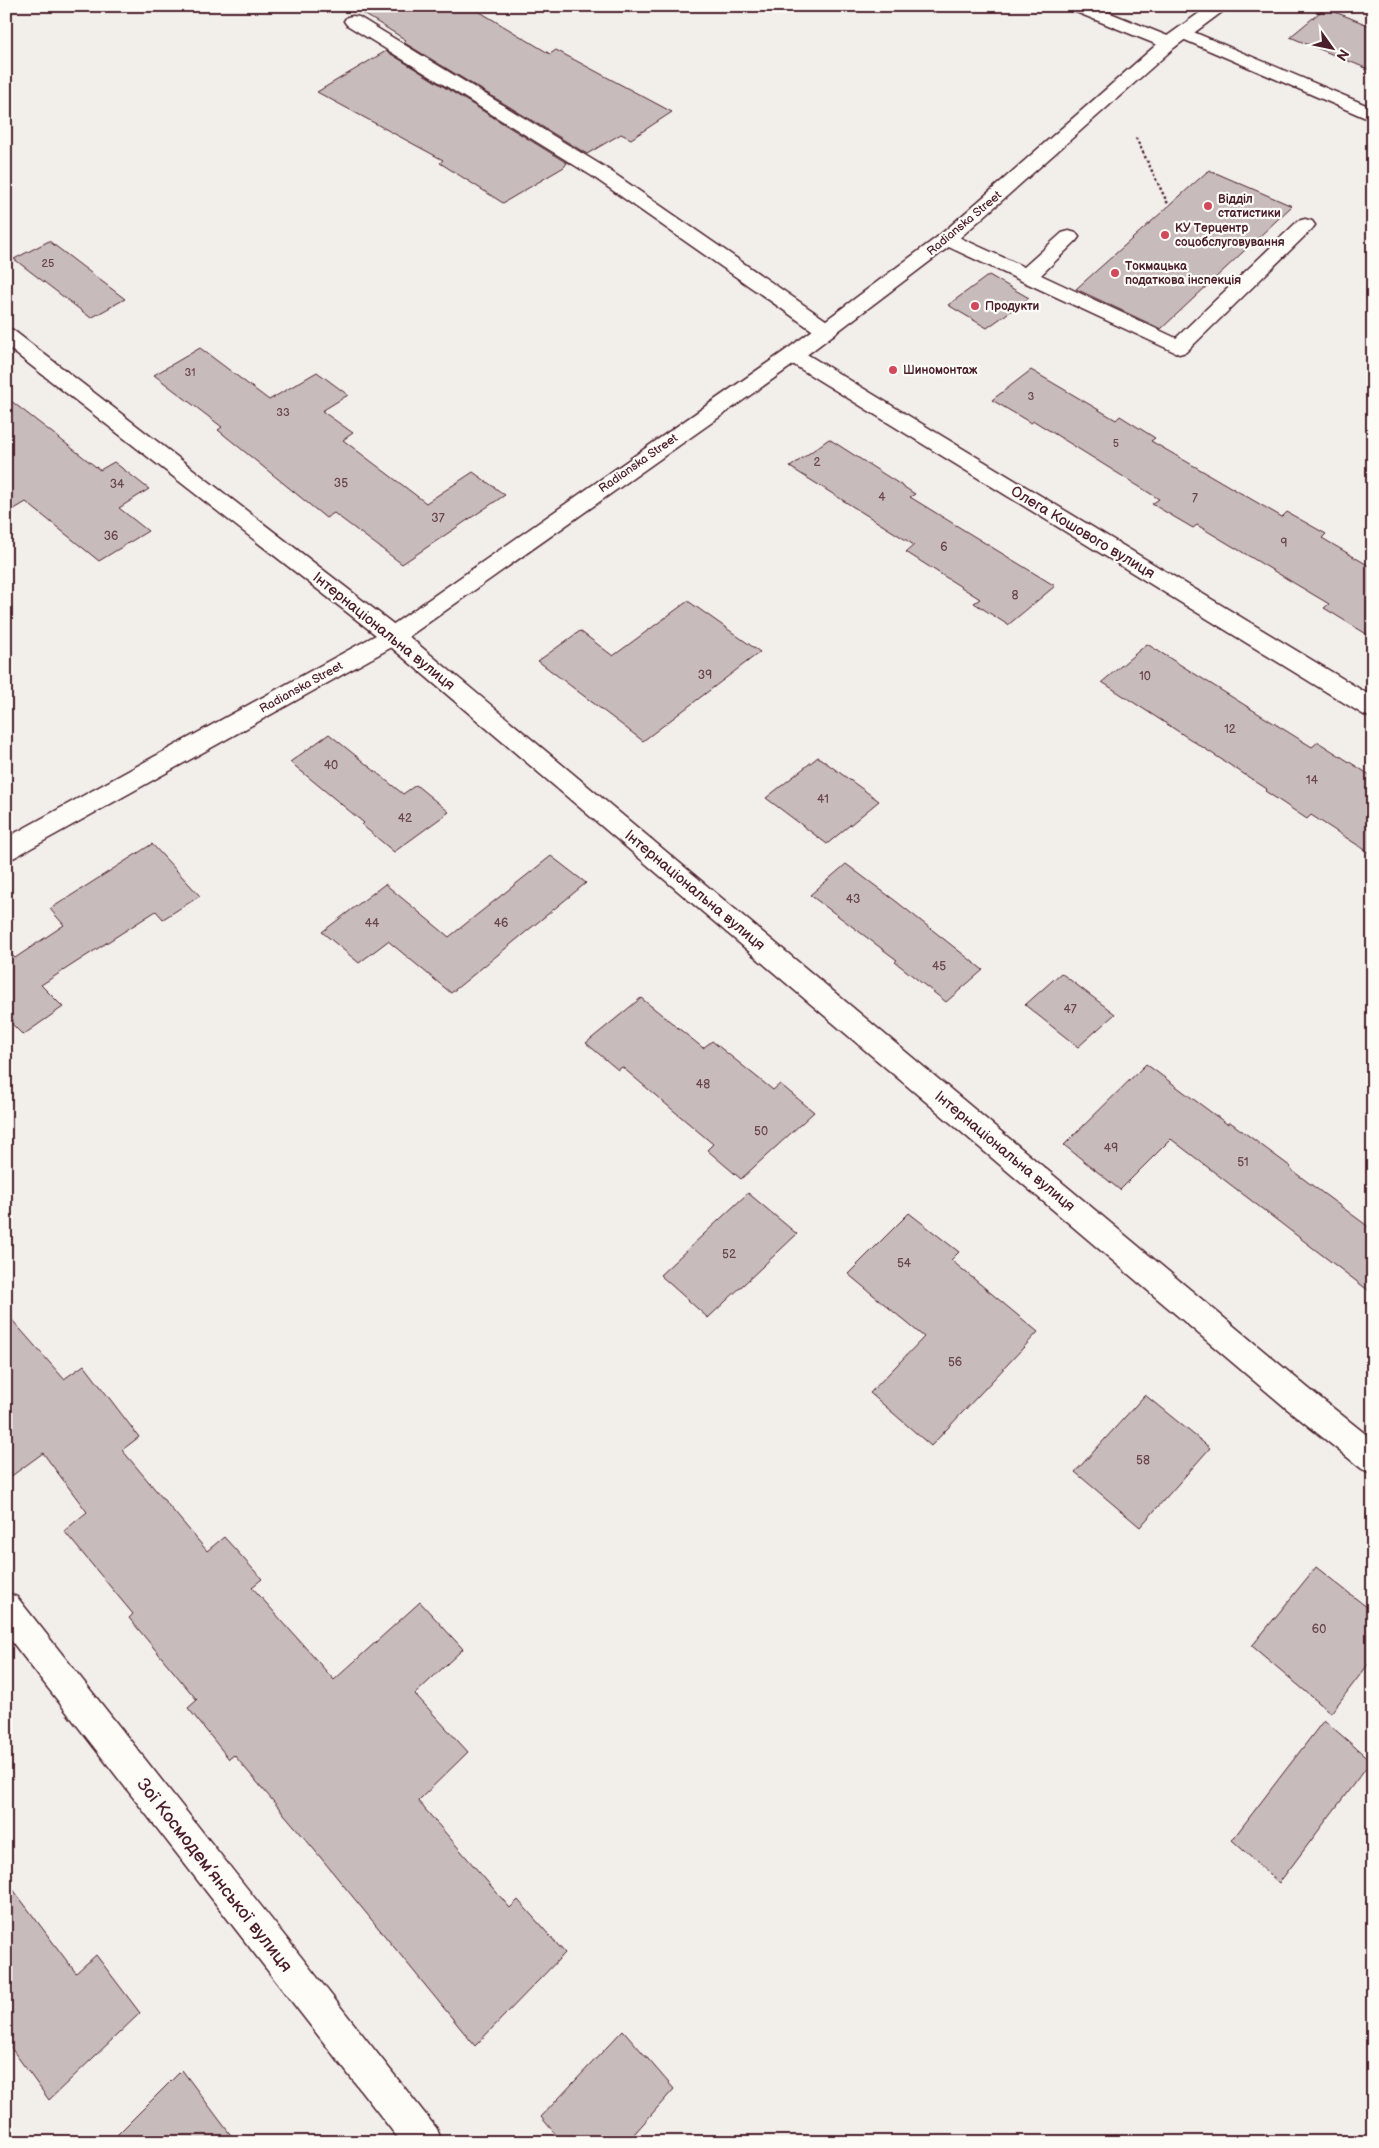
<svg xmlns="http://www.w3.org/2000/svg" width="1379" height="2148" viewBox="0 0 1379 2148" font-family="'Balsamiq Sans',sans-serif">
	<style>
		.building { fill: #c8bbbb; stroke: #4a1f2b }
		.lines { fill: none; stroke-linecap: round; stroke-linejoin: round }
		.lane-casing { stroke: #4a1f2b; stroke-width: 3 }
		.street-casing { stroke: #4a1f2b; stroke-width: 3 }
		.secondary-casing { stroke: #4a1f2b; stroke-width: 3 }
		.path { stroke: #4a1f2b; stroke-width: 2.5; stroke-dasharray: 2.5 2.5; stroke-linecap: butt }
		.lane { fill: #fdfcf7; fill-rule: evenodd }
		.street { fill: #fdfcf7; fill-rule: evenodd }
		.secondary { fill: #fdfcf7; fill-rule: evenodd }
		.poi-dot { fill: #d1495b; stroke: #fdfcf7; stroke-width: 2 }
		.labels { text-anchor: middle; stroke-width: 4.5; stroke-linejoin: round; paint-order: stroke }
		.far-number-label { font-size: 11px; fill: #6a464f }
		.far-poi-label { font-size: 12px; font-weight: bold; fill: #4a1f2b; stroke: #fdfcf7; text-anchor: start }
		.far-street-label { font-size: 12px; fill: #4a1f2b; stroke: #fdfcf7 }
		.number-label { font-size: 12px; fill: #6a464f }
		.street-label { font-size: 15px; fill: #4a1f2b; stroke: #fdfcf7 }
		.near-street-label { font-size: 18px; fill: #4a1f2b; stroke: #fdfcf7 }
	</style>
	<rect width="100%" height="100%" fill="#f2efeb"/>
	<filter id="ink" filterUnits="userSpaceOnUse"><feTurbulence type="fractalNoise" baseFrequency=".02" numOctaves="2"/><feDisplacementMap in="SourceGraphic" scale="10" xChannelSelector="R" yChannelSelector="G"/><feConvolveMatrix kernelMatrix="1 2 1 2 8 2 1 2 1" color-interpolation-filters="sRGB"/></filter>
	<g filter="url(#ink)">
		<path class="building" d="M351,6H470L550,54L556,50L672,112L631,139L621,134L587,154L403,42L406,40Z
			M1325,8L1373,27V71L1290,37Z
			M386,51L567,163L564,167L503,203L440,163L443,160L317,92Z
			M1209,170L1292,206L1161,329L1076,289Z
			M49,241L125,299L91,318L14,259Z
			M989,275L1029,298L987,328L948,305Z
			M200,348L269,400L317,372L348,395L322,411L353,433L343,440L426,503L473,472L505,495L402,564L334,513L326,518L218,430L222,427L154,375Z
			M1031,370L1116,420L1120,416L1155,438L1151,441L1282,517L1287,512L1326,534L1322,538L1371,567L1373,566V638L1324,608L1329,604L1197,525L1193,528L1152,504L1159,499L1034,421L1031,423L992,400Z
			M6,397L100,470L114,462L149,489L119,508L148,531L99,561L26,502L6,514Z
			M829,439L915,494L910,497L1055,586L1008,625L974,603L980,599L906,552L914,545L790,467Z
			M688,601L760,652L643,741L538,661L580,631L613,656Z
			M1147,644L1312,747L1318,742L1373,777V855L1311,815L1307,819L1265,791L1267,789L1102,682Z
			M329,734L403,794L416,785L449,812L394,852L362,825L364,823L290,762Z
			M818,757L879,801L827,844L766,798Z
			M152,844L200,896L163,919L156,911L41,985L63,1007L23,1035L6,1018V949L15,958L64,925L50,909Z
			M551,856L586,883L451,993L388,941L359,963L322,932L385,884L449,937Z
			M846,864L897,902L983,970L946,1002L895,962L897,960L810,895Z
			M1061,973L1115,1014L1078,1047L1025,1005Z
			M641,998L703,1048L712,1041L773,1090L780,1084L814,1112L741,1179L707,1150L713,1144L622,1067L618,1070L586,1043Z
			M1146,1064L1227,1124L1230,1122L1291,1167L1290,1169L1373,1230V1294L1171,1139L1120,1190L1064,1145Z
			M748,1193L797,1234L708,1318L660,1275Z
			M909,1213L959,1252L951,1260L1038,1332L931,1446L870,1393L924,1337L848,1274Z
			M6,1313L64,1379L84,1365L139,1437L122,1450L207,1551L224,1537L262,1579L252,1587L334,1680L420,1602L463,1649L415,1694L468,1752L418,1801L510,1908L518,1900L565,1953L475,2046L312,1847L234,1755L229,1759L188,1708L197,1700L129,1618L133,1614L64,1531L87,1512L43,1453L6,1480Z
			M1145,1395L1210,1448L1140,1527L1075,1472Z
			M1316,1567L1373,1612V1658L1331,1713L1252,1646Z
			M1324,1720L1371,1761L1279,1883L1232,1840Z
			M6,1880L76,1973L96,1955L140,2013L49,2100L6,2041Z
			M623,2030L674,2089L627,2142H562L541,2117Z
			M182,2070L236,2142H110Z"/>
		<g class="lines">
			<g class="lane-casing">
				<path id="lane" d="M1068,6H1093L1175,39L1178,43L1175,47L1169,48L1163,47L1071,10Z
					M353,16L359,17L606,168L833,325L836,330L833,335L826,337L819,335L592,176L347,25L344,21L347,17Z
					M1184,28L1373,108V121L1178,37L1175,33L1178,29Z
					M1305,219L1312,221L1315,225L1312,229L1186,352L1179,354L940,243L937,239L940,235L947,233L954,235L1024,267L1062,233L1069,231L1076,233L1079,237L1076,241L1041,275L1176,338L1298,221Z"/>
			</g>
			<g class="street-casing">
				<path id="street" d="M6,328L13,330L401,630L1308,1388L1373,1440V1474L1362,1469L1286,1408L385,642L6,346Z
					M793,348L800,350L1373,697V718L1364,715L786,360L782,355L786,350Z
					M6,1592L17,1597L437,2129L442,2142H401L6,1634Z"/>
			</g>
			<g class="secondary-casing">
				<path id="secondary" d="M1209,6H1230L1175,47L954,243L800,360L401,642L15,857L6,860V838L385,630L786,350L940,235L1163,39Z"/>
			</g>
			<path class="path" d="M1136,138L1169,206"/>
			<use href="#lane" class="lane"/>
			<use href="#street" class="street"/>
			<use href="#secondary" class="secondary"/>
		</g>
	</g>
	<g class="poi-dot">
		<circle cx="1208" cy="206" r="5"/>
		<circle cx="1165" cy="235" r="5"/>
		<circle cx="1115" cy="273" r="5"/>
		<circle cx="975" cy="306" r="5"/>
		<circle cx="893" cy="370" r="5"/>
	</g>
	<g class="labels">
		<g class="far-number-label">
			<text x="48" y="267">25</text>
			<text x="190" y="376">31</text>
			<text x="1031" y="400">3</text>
			<text x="283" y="416">33</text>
			<text x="1116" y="447">5</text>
		</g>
		<g class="far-poi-label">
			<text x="1218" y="203">Відділ<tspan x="1218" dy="14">статистики</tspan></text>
			<text x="1175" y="232">КУ Терцентр<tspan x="1175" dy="14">соцобслуговування</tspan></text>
			<text x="1125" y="270">Токмацька<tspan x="1125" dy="14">податкова інспекція</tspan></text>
			<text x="985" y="310">Продукти</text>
			<text x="903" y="374">Шиномонтаж</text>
		</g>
		<g class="far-street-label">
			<text transform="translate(964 223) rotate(-40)" y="4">Radianska Street</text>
			<text transform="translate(638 463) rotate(-35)" y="4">Radianska Street</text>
			<text transform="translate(301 687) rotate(-29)" y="4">Radianska Street</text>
		</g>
		<g class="number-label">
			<text x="817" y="466">2</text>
			<text x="341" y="487">35</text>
			<text x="117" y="488">34</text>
			<text x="882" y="501">4</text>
			<text x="1195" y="502">7</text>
			<text x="438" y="522">37</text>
			<text x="111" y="540">36</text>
			<text x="1284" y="547">9</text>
			<text x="944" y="551">6</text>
			<text x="1015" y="599">8</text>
			<text x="705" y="679">39</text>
			<text x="1145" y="680">10</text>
			<text x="1230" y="733">12</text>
			<text x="331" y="769">40</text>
			<text x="1312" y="784">14</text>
			<text x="823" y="803">41</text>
			<text x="405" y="822">42</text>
			<text x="853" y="903">43</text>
			<text x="372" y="927">44</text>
			<text x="501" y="927">46</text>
			<text x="939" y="970">45</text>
			<text x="1070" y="1013">47</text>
			<text x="703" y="1088">48</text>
			<text x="761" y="1135">50</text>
			<text x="1111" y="1152">49</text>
			<text x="1243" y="1166">51</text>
			<text x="729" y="1258">52</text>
			<text x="904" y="1267">54</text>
			<text x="955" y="1366">56</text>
			<text x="1143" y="1464">58</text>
			<text x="1319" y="1633">60</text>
		</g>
		<g class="street-label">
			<text transform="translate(1083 532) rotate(31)" y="5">Олега Кошового вулиця</text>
			<text transform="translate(384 631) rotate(39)" y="5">Інтернаціональна вулиця</text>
			<text transform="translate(695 890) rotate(40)" y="5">Інтернаціональна вулиця</text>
			<text transform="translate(1005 1151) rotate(40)" y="5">Інтернаціональна вулиця</text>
		</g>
		<g class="near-street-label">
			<text transform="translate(215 1875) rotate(52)" y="6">Зої Космодем’янської вулиця</text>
		</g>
	</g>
	<rect width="1379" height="2148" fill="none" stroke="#fdfcf7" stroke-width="25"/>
	<rect x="12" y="12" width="1354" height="2123" fill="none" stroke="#4a1f2b" stroke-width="2" filter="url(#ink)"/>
	<g transform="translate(1332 48) rotate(123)" stroke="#fdfcf7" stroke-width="4" paint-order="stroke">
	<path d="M0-4L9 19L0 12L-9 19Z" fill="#4a1f2b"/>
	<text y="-8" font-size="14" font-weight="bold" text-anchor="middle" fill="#4a1f2b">N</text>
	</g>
</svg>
